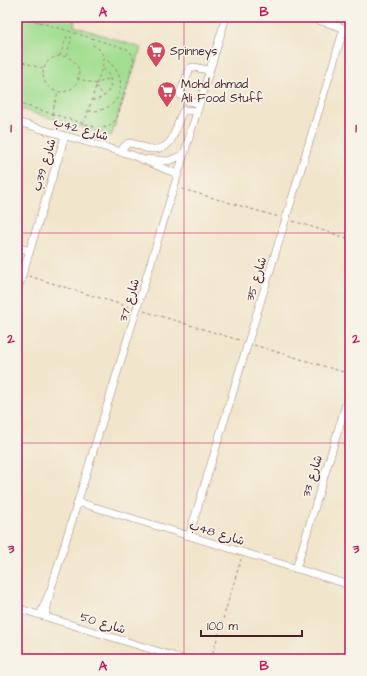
<svg xmlns="http://www.w3.org/2000/svg" width="367" height="676" viewBox="0 0 367 676" font-family="'Architects Daughter','Playpen Sans Arabic',sans-serif">
	<style>
		.green { fill: #a2de91; stroke: #767e5e }
		.lines { fill: none; stroke-linecap: round; stroke-linejoin: round }
		.minor-casing { stroke: #9e827b; stroke-width: 8 }
		.path { stroke: #9e827b; stroke-width: 1; stroke-dasharray: 3 3; stroke-linecap: butt }
		.minor { stroke: #fff; stroke-width: 7 }
		.grid { fill: none; stroke: #c2185b; stroke-width: 1; stroke-opacity: 0.55 }
		.labels { text-anchor: middle; stroke-width: 3.5; stroke-linejoin: round; paint-order: stroke }
		.poi-label { font-size: 12px; fill: #4a1f2b; stroke: #f7f3e8; text-anchor: start }
		.street-label { font-size: 12px; fill: #4a1f2b; stroke: #f7f3e8 }
		.neatline { fill: none; stroke: #c2185b; stroke-width: 1.5 }
		.grid-label { font-size: 13px; text-anchor: middle; font-weight: bold; fill: #c2185b }
	</style>
	<rect width="100%" height="100%" fill="#f7f3e8"/>
	<filter id="ink" filterUnits="userSpaceOnUse"><feTurbulence type="fractalNoise" baseFrequency=".025" numOctaves="2"/><feDisplacementMap in="SourceGraphic" scale="8" xChannelSelector="R" yChannelSelector="G"/><feConvolveMatrix kernelMatrix="1 2 1 2 8 2 1 2 1" color-interpolation-filters="sRGB"/></filter>
	<filter id="wash" filterUnits="userSpaceOnUse"><feTurbulence type="fractalNoise" baseFrequency=".012" numOctaves="4" result="noise"/><feDisplacementMap in="SourceGraphic" scale="16" xChannelSelector="R" yChannelSelector="G"/><feGaussianBlur stdDeviation="0.9" result="paint"/><feColorMatrix in="noise" values="0 0 0 0 0 0 0 0 0 0 0 0 0 0 0 0 0 1.4 0 .05"/><feComposite in="paint" operator="in"/></filter>
	<g filter="url(#wash)">
		<rect width="100%" height="100%" fill="#f1e5cb"/>
		<path class="green" d="M17,17H76L74,26L141,48L111,136L17,108Z"/>
	</g>
	<g filter="url(#ink)">
		<g class="lines">
			<g class="minor-casing">
				<path id="minor" d="M308,17L350,30
					M198,104L184,99L180,94L190,68L194,67L208,70
					M17,122L132,155L177,174
					M121,152L123,148L128,143C136,143 142,148 150,149C178,151 173,125 184,110L196,111
					M148,159L168,161L183,155
					M17,247L30,251
					M17,292L65,136
					M78,502L350,585
					M189,536L344,28
					M296,569L350,391
					M17,608L183,659
					M40,615L49,593
					M45,616L51,589L226,17"/>
			</g>
			<path class="path" d="M48,17L74,24L79,17
				M38,22L40,17
				M60,56L67,36L72,38L66,56
				M43 74a18 18 0 1 1 36 0a18 18 0 1 1-36 0Z
				M17,60L43,69
				M77,78L96,84L110,78
				M96,86L104,96
				M92,100C106,100 114,88 109,75L102,67
				M17,103L98,128L109,127L117,118L134,61L131,53L127,49L22,17
				M89,111C123,113 132,76 104,58
				M52,114L58,92
				M84,124L103,64V55L99,49L90,43
				M182,189L279,217
				M293,221L350,239
				M29,276L129,307
				M144,311L242,341
				M254,345L350,374
				M211,659L241,559"/>
			<use href="#minor" class="minor"/>
		</g>
	</g>
	<path class="grid" d="M184,17V659M17,233H350M17,443H350"/>
	<defs>
		<g id="supermarket-pin" transform="scale(1)"><path d="M0 17L-7.5 6A9.5 9.5 0 1 1 7.5 6Z" fill="#d1495b" stroke="#f7f3e8"/><path d="M-6-5.5h2.5l.6 2H6L4.5 2H-2.5L-4.4-4H-6ZM-1.5 3.2a1.3 1.3 0 1 0 .1 0ZM3 3.2a1.3 1.3 0 1 0 .1 0Z" fill="#fff"/></g>
	</defs>
	<g fill-rule="evenodd">
		<use href="#supermarket-pin" x="156" y="51"/>
		<use href="#supermarket-pin" x="167" y="91"/>
	</g>
	<g class="labels">
		<g class="poi-label">
			<text x="170" y="55">Spinneys</text>
			<text x="181" y="88">Mohd ahmad<tspan x="181" dy="14">Ali Food Stuff</tspan></text>
		</g>
		<g class="street-label">
			<text transform="translate(81 129) rotate(16)" y="4">شارع 42ب</text>
			<text transform="translate(44 165) rotate(-73)" y="4">شارع 39ب</text>
			<text transform="translate(256 279) rotate(-73)" y="4">شارع 35</text>
			<text transform="translate(129 300) rotate(-73)" y="4">شارع 37</text>
			<text transform="translate(312 476) rotate(-73)" y="4">شارع 33</text>
			<text transform="translate(217 533) rotate(17)" y="4">شارع 48ب</text>
			<text transform="translate(103 623) rotate(17)" y="4">شارع 50</text>
		</g>
	</g>
	<rect width="367" height="676" fill="none" stroke="#f7f3e8" stroke-width="44"/>
	<path d="M201 630v6h101v-6" fill="none" stroke="#4a1f2b" stroke-width="2"/>
	<text x="207" y="630" font-size="12" fill="#4a1f2b" stroke="#f7f3e8" stroke-width="3" paint-order="stroke">100 m</text>
	<rect x="22" y="22" width="323" height="632" class="neatline"/>
	<g class="grid-label">
		<text x="103" y="16">A</text>
		<text x="264" y="16">B</text>
		<text x="11" y="132">1</text>
		<text x="356" y="132">1</text>
		<text x="11" y="343">2</text>
		<text x="356" y="343">2</text>
		<text x="11" y="553">3</text>
		<text x="356" y="553">3</text>
		<text x="103" y="670">A</text>
		<text x="264" y="670">B</text>
	</g>
</svg>
